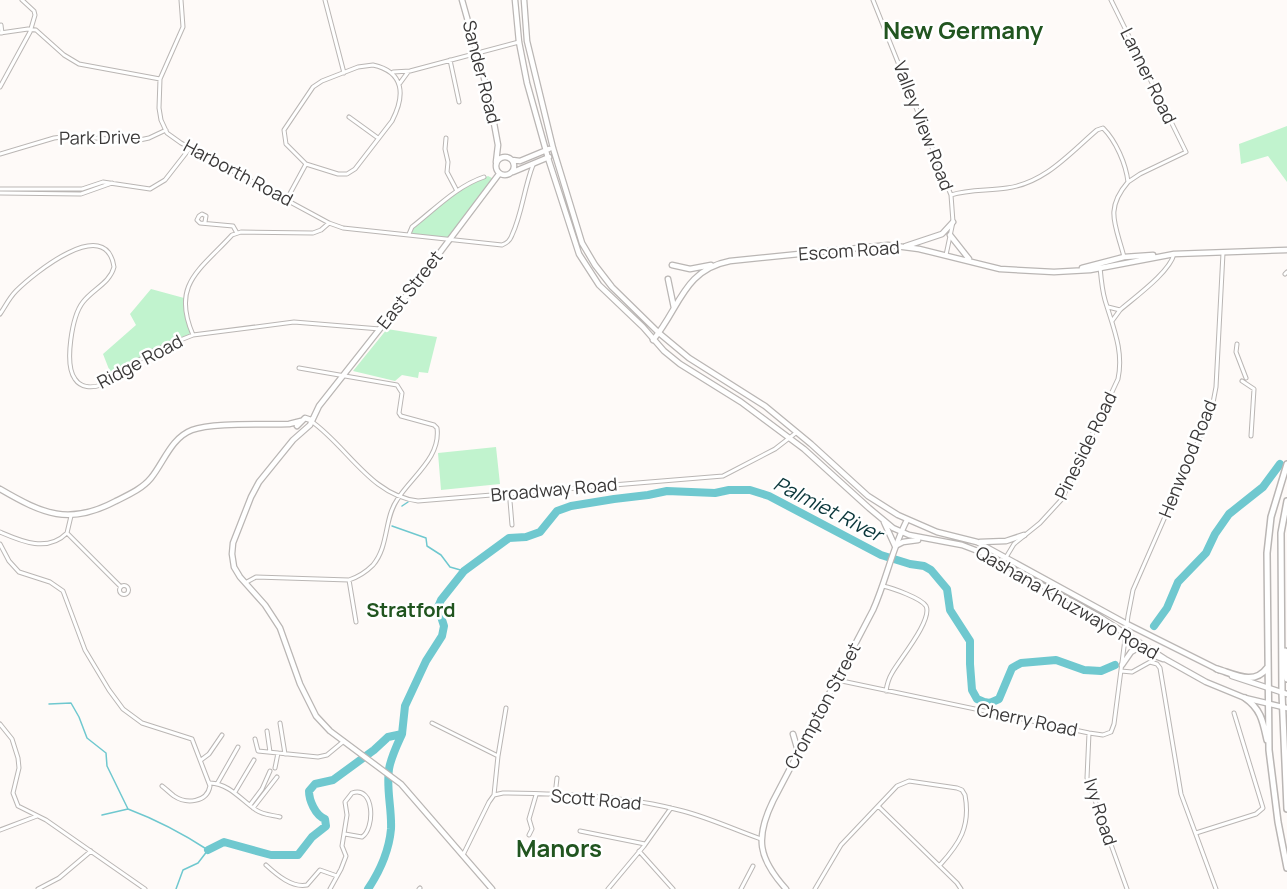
<svg xmlns="http://www.w3.org/2000/svg" width="1287" height="889" viewBox="0 0 1287 889" font-family="Manrope,sans-serif">
	<style>
		.green { fill: #c1f3ce }
		.lines { fill: none; stroke-linecap: round; stroke-linejoin: round }
		.stream { stroke: #6fc8cf; stroke-width: 1.5 }
		.river { stroke: #6fc8cf; stroke-width: 8 }
		.minor-casing { stroke: #bab6b4; stroke-width: 5 }
		.tertiary-casing { stroke: #bab6b4; stroke-width: 7 }
		.secondary-casing { stroke: #bab6b4; stroke-width: 7 }
		.trunk-casing { stroke: #bab6b4; stroke-width: 8 }
		.minor { stroke: #fff; stroke-width: 3 }
		.tertiary { stroke: #fff; stroke-width: 4.5 }
		.secondary { stroke: #fff; stroke-width: 4.5 }
		.trunk { stroke: #fff; stroke-width: 5 }
		.labels { text-anchor: middle; stroke-width: 5; stroke-linejoin: round; paint-order: stroke }
		.street-label { font-size: 18px; fill: #3b3939; stroke: #fff }
		.water-label { font-size: 20px; font-style: italic; fill: #0a363a; stroke: #fff }
		.neighbourhood-label { font-size: 20px; font-weight: bold; fill: #215520; stroke: #fff }
		.district-label { font-size: 24px; font-weight: bold; fill: #215520; stroke: #fff }
	</style>
	<rect width="100%" height="100%" fill="#fefaf8"/>
	<path class="green" d="M1287,126V182L1268,156L1241,164L1239,144Z
		M488,176L494,179L449,240L409,235V231L457,191Z
		M151,289L184,298V312L193,334L162,346L112,377L103,354L136,325L130,314Z
		M387,329L437,337L428,373L419,372L418,378L402,375L395,381L353,371Z
		M496,447L500,484L441,490L438,453Z"/>
	<g class="lines">
		<path class="stream" d="M402,506L408,502
			M392,526L426,538L427,546L441,555L450,567L464,571
			M49,704L71,703L79,717L87,738L106,753L107,766L128,809C157,820 182,833 208,850L198,863L183,870L176,889
			M102,815L128,809"/>
		<path class="river" d="M1154,626L1167,608L1178,582L1206,553L1215,534L1229,514L1263,487L1280,464
			M208,850L224,842L271,855H298L312,837L326,826L325,819C315,815 309,800 309,791L315,784L333,780L374,750L388,737L402,734L405,706L426,661L442,636L444,626L438,607L441,600L464,571L509,538L526,537L540,532L557,511L571,506L614,499L648,495L667,491L715,493L729,490H750L769,496L881,555L910,564L924,566L931,570L947,589L950,610L970,641V664L972,690L977,699L984,702L990,703L999,699L1012,668L1021,663L1056,660L1084,670L1101,671L1115,665
			M368,889C380,871 389,851 391,829C392,809 386,789 389,769C391,757 397,745 402,734"/>
		<g class="minor-casing">
			<path id="minor" d="M181,0L183,27L160,79L159,108L161,120L167,133L181,143L329,223L343,228L502,245C507,243 510,241 512,235C522,214 524,188 533,165
				M325,0L344,73
				M873,0L951,195L953,222L946,255
				M1111,0L1186,152L1140,174L1128,182
				M1,25L2,33
				M0,33L28,29L36,30L64,55L79,64L160,79
				M450,60L459,102
				M373,65C405,72 405,96 392,121L355,169L347,174H338L306,164L286,144L284,130L313,87L322,81L358,67Z
				M393,72L410,71L519,42
				M400,83L408,72
				M0,87L30,32L35,15L34,11L22,0
				M349,117L378,138
				M446,138L445,149L448,162L447,172L457,191
				M0,154L54,138L70,136L135,141L149,138L166,130
				M0,189H82L103,182L150,189L165,180L190,148
				M0,193L81,194L112,183
				M951,195C969,189 989,191 1007,188C1045,183 1070,153 1097,130L1103,128C1116,141 1126,164 1128,182C1104,210 1116,225 1124,257
				M287,199L306,164
				M205,222L206,216L202,214L199,216L197,220L200,223L233,226L237,233
				M409,234L412,227C435,209 457,186 484,177
				M1285,274L1287,272
				M1108,307L1120,310C1135,297 1170,272 1174,254
				M0,314C5,307 9,298 16,291C33,274 106,214 114,267C110,283 93,289 83,302C72,316 64,364 75,379C81,388 92,388 101,385L153,351L193,335L294,322L380,329
				M1112,321L1120,310
				M193,335C171,284 200,270 232,235L241,232L313,233L321,230L329,223
				M1237,344L1236,352L1246,378
				M1242,381L1254,389L1251,436
				M311,421C347,446 371,496 418,501L723,476L775,449L797,432
				M71,516L67,533L121,587
				M512,525L510,501L519,493
				M0,532C21,541 47,553 67,533
				M0,544L9,561L19,572L50,582L63,591L85,650L109,690L123,709L142,723L192,739L210,786C207,803 186,804 174,796C170,793 166,789 162,786
				M1002,564L1014,544L1040,523L1062,499L1118,379C1124,351 1113,327 1105,300C1102,290 1101,278 1100,267
				M349,580L356,622
				M245,583L256,577L349,580C358,577 366,572 373,565C389,546 384,519 397,500C411,477 441,458 437,428L434,425L401,416L399,413L402,393L397,385L299,368
				M119.5 590a4.5 4.5 0 1 1 9 0a4.5 4.5 0 1 1-9 0Z
				M883,586C892,588 921,598 926,606C933,620 899,660 892,673C889,678 887,684 886,691
				M1121,671L1132,672L1150,662L1157,664L1160,668L1181,794L1216,889
				M837,680L1089,733L1103,735L1111,732L1114,724L1128,616L1133,590L1206,423L1212,408L1216,387L1223,253
				M280,723L285,754
				M432,723L498,756
				M0,724L12,739L18,758L19,768L13,793L18,806L46,820L145,889
				M267,731L270,752
				M1089,733L1087,778L1127,889
				M255,739L258,751L318,757L327,755L344,741
				M201,760L209,754L222,735
				M275,768L278,753
				M210,783C230,784 241,800 256,810C263,815 272,815 280,817
				M217,784L238,747
				M235,792L254,760
				M494,795L498,756L506,708
				M555,795L557,778
				M250,805L262,789L270,771
				M878,806L957,883L961,889
				M253,808L277,777
				M0,830L37,816
				M580,831L645,844
				M1196,833L1256,814L1263,808L1234,713
				M529,835L532,829L529,819L536,795
				M639,851L673,889
				M463,855L489,802L494,795L503,793C562,794 625,795 683,811C710,818 735,830 761,839
				M266,865C277,875 292,888 307,885L320,870L337,876
				M38,889L59,878L91,851
				M330,889L341,869L346,856L342,846L347,815L345,802L352,793C375,785 375,829 362,837L345,834
				M419,889L420,888
				M608,889L644,846L671,808
				M741,889L753,866
				M815,889L841,845L897,786L909,781L957,788L962,790L965,795C971,827 959,844 940,865"/>
		</g>
		<g class="tertiary-casing">
			<path id="tertiary" d="M950,235L969,259
				M906,246L942,234L953,222
				M672,265L690,269L711,265
				M1082,268L1124,257L1153,255
				M668,279L674,308
				M653,340C680,308 683,270 730,261L888,245L919,249L1000,269L1054,272L1090,270L1174,254L1287,250
				M297,426L305,418L311,420
				M0,489C43,514 69,526 116,501C128,495 142,489 151,478C164,462 171,438 192,430C212,422 266,425 289,424L301,421
				M793,734L798,751
				M492,889L401,784L330,731L316,716L300,684L280,628L265,605L240,577L234,567L232,554L233,543L251,497L259,482L293,440L310,425L319,406L435,259L499,174
				M786,889C758,858 755,838 773,801L873,610C886,581 892,549 907,520"/>
		</g>
		<g class="secondary-casing">
			<path id="secondary" d="M462,0L489,96L498,145L496,162
				M515,0L519,42L527,83L548,158L579,254L599,285L643,327L664,351L680,364L741,402L804,449L869,508L893,528L909,535L962,545L983,553L1098,616L1165,659L1206,682L1245,698L1287,708
				M524,0L527,41L553,148L582,243L595,265L612,287L659,333L689,358L765,406L811,444L868,496L898,515L937,532L977,542L1127,624L1219,670
				M496 166a9 9 0 1 1 18 0a9 9 0 1 1-18 0Z
				M512,160L520,161L549,149
				M513,172L549,157
				M884,522L895,546L903,542L918,540
				M980,542L1006,541L1024,535
				M1122,665L1131,652L1136,649L1163,659
				M1232,676L1287,694"/>
		</g>
		<g class="trunk-casing">
			<path id="trunk" d="M1287,464L1271,517L1267,553L1269,750L1278,822L1287,868
				M1287,501L1281,533L1282,693L1287,809
				M1285,651L1287,679
				M1217,669C1234,674 1254,686 1267,668
				M1245,698C1261,709 1263,722 1267,740"/>
		</g>
		<use href="#minor" class="minor"/>
		<use href="#tertiary" class="tertiary"/>
		<use href="#secondary" class="secondary"/>
		<use href="#trunk" class="trunk"/>
	</g>
	<g class="labels">
		<g class="street-label">
			<text transform="translate(481 72) rotate(76)" y="6">Sander Road</text>
			<text transform="translate(1148 76) rotate(64)" y="6">Lanner Road</text>
			<text transform="translate(923 126) rotate(69)" y="6">Valley View Road</text>
			<text transform="translate(100 138) rotate(-1)" y="6">Park Drive</text>
			<text transform="translate(238 173) rotate(28)" y="6">Harborth Road</text>
			<text transform="translate(849 251) rotate(-4)" y="6">Escom Road</text>
			<text transform="translate(410 290) rotate(-52)" y="6">East Street</text>
			<text transform="translate(140 362) rotate(-28)" y="6">Ridge Road</text>
			<text transform="translate(1086 446) rotate(-64)" y="6">Pineside Road</text>
			<text transform="translate(1188 459) rotate(-68)" y="6">Henwood Road</text>
			<text transform="translate(554 490) rotate(-5)" y="6">Broadway Road</text>
			<text transform="translate(1067 603) rotate(30)" y="6">Qashana Khuzwayo Road</text>
			<text transform="translate(823 706) rotate(-62)" y="6">Crompton Street</text>
			<text transform="translate(1027 720) rotate(12)" y="6">Cherry Road</text>
			<text transform="translate(596 800) rotate(5)" y="6">Scott Road</text>
			<text transform="translate(1100 812) rotate(72)" y="6">Ivy Road</text>
		</g>
		<g class="water-label">
			<text transform="translate(828 509) rotate(27)" y="7">Palmiet River</text>
		</g>
		<g class="neighbourhood-label">
			<text x="411" y="617">Stratford</text>
		</g>
		<g class="district-label">
			<text x="963" y="39">New Germany</text>
			<text x="559" y="857">Manors</text>
		</g>
	</g>
</svg>
